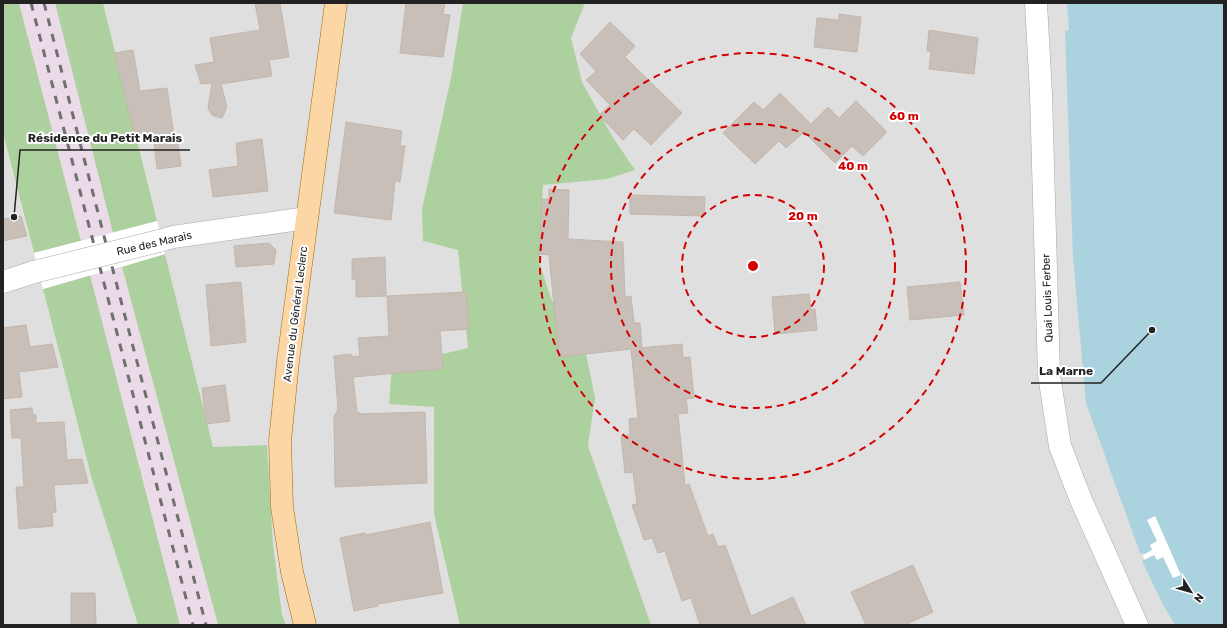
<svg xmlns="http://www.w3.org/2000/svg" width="1227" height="628" viewBox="0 0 1227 628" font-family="Rubik,sans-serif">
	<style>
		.residential { fill: #e0dfdf }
		.industrial { fill: #ebdbe8 }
		.forest { fill: #add19e }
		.water { fill: #aad3df }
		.pier { fill: #fff }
		.building { fill: #c7bfb8; stroke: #c4b6ab }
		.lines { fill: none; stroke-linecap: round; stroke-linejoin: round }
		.minor-casing { stroke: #a9a9a9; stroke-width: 23 }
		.major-casing { stroke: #a06b00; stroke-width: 23 }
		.minor { stroke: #fff; stroke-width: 22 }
		.major { stroke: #fcd6a4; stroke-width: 22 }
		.rail { stroke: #707070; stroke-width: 3; stroke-dasharray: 8 8; stroke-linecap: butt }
		.minor-bridge-casing { stroke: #a9a9a9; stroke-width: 23; stroke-linecap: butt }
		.minor-bridge { stroke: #fff; stroke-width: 22 }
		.ring { fill: none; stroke: #d40000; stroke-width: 2; stroke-dasharray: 7 5 }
		.labels { text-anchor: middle; stroke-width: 4; stroke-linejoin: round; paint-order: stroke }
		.street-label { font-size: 11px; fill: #222; stroke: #fff }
		.centre { fill: #d40000; stroke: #fff; stroke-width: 2 }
		.ring-label { font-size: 12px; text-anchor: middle; font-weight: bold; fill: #d40000; stroke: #fff; stroke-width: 4; stroke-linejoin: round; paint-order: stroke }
		.leader { fill: none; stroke: #222; stroke-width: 1.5 }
		.callout-dot { fill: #222; stroke: #fff; stroke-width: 1.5 }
		.callout-label { font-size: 12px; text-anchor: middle; font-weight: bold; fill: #222; stroke: #fff; stroke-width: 4; stroke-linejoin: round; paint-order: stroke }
	</style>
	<rect width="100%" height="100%" fill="#f2efe9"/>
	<path class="residential" d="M103,3H1067L1070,30L1065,31L1140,553L1142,552L1144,557V560L1142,561L1162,603L1175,625H262L223,490Z
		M3,133L91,476L138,625H3Z"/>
	<path class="industrial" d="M19,3H55L122,267L218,625H180Z"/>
	<path class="forest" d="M3,3H19L81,241L34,253L3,133Z
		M55,3H103L157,221L113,233Z
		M463,3H585L571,38L582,82L612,136L635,170L607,179L543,185L539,262L552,301L582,334L595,398L588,446L651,625H460L434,514V407L389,404L392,366L468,348L458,250L423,241L422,209L451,78Z
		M165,254L213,447L267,445L273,545L282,615L286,625H218L122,267Z
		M90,275L180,625H138L91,476L43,289Z"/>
	<path class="water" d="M1067,3H1224V625H1175L1162,603L1142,561L1144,559L1143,553H1140L1086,403L1073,257L1065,31L1069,30Z"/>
	<path class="pier" d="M157,221L165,254L43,289L34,253Z
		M1155,516L1181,575L1173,578L1163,557L1157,560L1154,555L1144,560L1143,555L1152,550L1150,545L1157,541L1147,520Z"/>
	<path class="building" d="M255,3H280L289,57L269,60L272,76L221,84L227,107L222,118L214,116L211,114L208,108L212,83L201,84L195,65L214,62L210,38L260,30Z
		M406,3H445L443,14L450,15L443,57L400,53Z
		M839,14L861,17L857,52L814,47L817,18L839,20Z
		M610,22L635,46L625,57L682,113L651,145L634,129L623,140L599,115L610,105L586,80L596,71L580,54Z
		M929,30L978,38L974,74L929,69L931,51H927Z
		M133,50L140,91L167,88L174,136H177L181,166L157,169L153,134L135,137L114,53Z
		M780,93L811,124L828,107L839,118L856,101L887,132L863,156L852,146L835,163L804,132L786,148L779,141L755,164L723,133L754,102L763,110Z
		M346,122L402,131L400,146H405L400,182L395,181L391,220L334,213Z
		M262,139L268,191L213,197L209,170L238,166L236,143Z
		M549,189L569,190L568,239L623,242L625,297L631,296L634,323H640L642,348H640L682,344L683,358L690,357L694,398L686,399L688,413L678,414L685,485L689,484L708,536L713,534L718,547L725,545L751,616L793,597L806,625H700L691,598L682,601L665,551L658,553L652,538L644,540L632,505L637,504L633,472L625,473L621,436L630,435L629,419L638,418L631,349L559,357L549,255L539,254L542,199H549Z
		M630,195L705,197L704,216L630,214Z
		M21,216L27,236L3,241V219Z
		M269,243L276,250L274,264L236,267L234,246Z
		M385,257L386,296L356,297V279H352V259Z
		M241,282L246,342L211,346L206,285Z
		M960,282L964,315L910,320L907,287Z
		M466,292L469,329L440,331L443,369L353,377L357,412H359V414L425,412L427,483L335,487L334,416L338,410L334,356L351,354V357L360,356L358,338L389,336L387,296Z
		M809,294L811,310L815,309L817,330L775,334L772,297Z
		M26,325L30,347L52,344L58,367L19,372L22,397L3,399V328Z
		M225,385L230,421L206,424L202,388Z
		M32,408L33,415H36V423L64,422L67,460L82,459L88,483L54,485L56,512L52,513L53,526L19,529L16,487H24L21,438H12L10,410Z
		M430,522L443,593L378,604V606L354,611L340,538L365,533L366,535Z
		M913,565L933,612L905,625H866L851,592Z
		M71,593H95L96,625H71Z"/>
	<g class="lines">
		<g class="minor-casing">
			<path id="minor" d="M1036,3L1041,94L1049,375L1060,446L1081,500L1137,625
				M159,241L173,237L307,218
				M3,282L34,272"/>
		</g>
		<g class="major-casing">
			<path id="major" d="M305,625L292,572L282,507L280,441L288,361L336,3"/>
		</g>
		<use href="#minor" class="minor"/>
		<use href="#major" class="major"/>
		<path class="rail" d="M31,3L193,625
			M44,3L104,236L206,625"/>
		<g class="minor-bridge-casing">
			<path id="minor-bridge" d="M34,272L159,241"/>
		</g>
		<use href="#minor-bridge" class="minor-bridge"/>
	</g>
	<g class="ring">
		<circle cx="753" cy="266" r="71"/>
		<circle cx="753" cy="266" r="142"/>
		<circle cx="753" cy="266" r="213"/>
	</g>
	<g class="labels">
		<g class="street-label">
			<text transform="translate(154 243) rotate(-13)" y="4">Rue des Marais</text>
			<text transform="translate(1047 298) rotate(-92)" y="4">Quai Louis Ferber</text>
			<text transform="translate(295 314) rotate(-83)" y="4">Avenue du Général Leclerc</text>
		</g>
	</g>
	<circle cx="753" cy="266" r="6" class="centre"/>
	<g class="ring-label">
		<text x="904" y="120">60 m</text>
		<text x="853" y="170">40 m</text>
		<text x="803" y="220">20 m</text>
	</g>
	<path class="leader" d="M14 217L20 150H190M1152 330L1101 383H1031"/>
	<g class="callout-dot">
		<circle cx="14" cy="217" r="4"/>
		<circle cx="1152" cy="330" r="4"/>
	</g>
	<g class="callout-label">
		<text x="105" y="142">Résidence du Petit Marais</text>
		<text x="1066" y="375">La Marne</text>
	</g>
	<rect width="1227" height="628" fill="none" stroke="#222222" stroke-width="8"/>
	<g transform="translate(1191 592) rotate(127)" stroke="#ffffff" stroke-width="3" paint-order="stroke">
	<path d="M0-3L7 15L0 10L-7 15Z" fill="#222222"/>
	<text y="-6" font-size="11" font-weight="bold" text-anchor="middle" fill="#222222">N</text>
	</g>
</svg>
